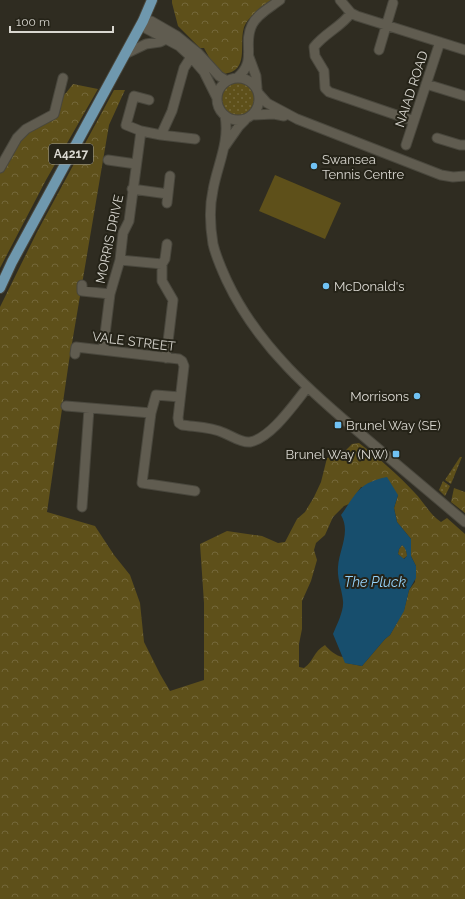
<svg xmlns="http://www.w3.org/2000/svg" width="465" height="899" viewBox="0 0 465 899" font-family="Raleway,sans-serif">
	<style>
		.grass { fill: url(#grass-dots) }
		.forest { fill: url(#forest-crowns); fill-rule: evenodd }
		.garden { fill: #5e501a }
		.water { fill: #174e6d; fill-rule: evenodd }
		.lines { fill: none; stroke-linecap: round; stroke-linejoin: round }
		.minor-casing { stroke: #49473d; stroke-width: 11 }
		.major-casing { stroke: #49473d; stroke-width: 12 }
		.minor { stroke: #605c50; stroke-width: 9 }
		.major { stroke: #6f98ae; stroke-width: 10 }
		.poi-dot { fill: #70c2f4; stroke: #252318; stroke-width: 1.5 }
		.labels { text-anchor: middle; stroke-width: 4; stroke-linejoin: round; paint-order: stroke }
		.shield { fill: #252318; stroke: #a3a199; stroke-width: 1 }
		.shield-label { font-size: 12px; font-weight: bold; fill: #d9d7d0 }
		.street-label { font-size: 13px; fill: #d9d7d0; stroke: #252318 }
		.poi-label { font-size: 13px; fill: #d9d7d0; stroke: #252318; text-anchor: start }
		.water-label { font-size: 14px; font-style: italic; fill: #95d3fb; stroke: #252318 }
	</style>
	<defs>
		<pattern id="grass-dots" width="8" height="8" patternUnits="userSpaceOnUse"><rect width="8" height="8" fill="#5e501a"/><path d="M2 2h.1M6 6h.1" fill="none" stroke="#74683a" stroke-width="1.8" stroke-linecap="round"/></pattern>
		<pattern id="forest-crowns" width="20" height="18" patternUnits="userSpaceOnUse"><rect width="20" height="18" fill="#5e501a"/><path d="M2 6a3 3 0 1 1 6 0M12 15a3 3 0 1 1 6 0" fill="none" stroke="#74683a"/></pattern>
	</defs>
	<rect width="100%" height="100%" fill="#2f2c21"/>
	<path class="grass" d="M221 99a17 17 0 1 1 34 0a17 17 0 1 1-34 0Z
		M460,457H462L451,484L445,480Z
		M443,481L450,486L445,496L439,490Z
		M402,545C406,547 407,552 407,556L403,559L398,554L399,549Z"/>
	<path class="forest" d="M172,0H272C263,7 252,14 246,23C236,40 253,71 223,74L210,59L204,48H200L178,26L172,3Z
		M73,84L98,89L46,180L0,268V168L17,138L54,114L58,100L66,93Z
		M114,90H125L109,125L69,361L47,512L95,526L114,555L130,575L140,603L144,642L160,674L170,691L204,680V603L200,544L227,531L262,536L278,543L285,542L297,519L305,512L314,497L321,482L327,458L341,455L352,444L359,443C379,458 397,474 414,492C424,502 430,515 441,522L447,518L465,534V899H0V307L37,232ZM361,487L398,495L394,508L397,522L411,539V556L416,566L415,582L409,590L404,610L390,635L385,639L362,666L346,663L343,657C336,656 329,650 325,645C313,652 314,661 304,668L299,667V644L302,629V601L311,581L317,560L314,550L316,543L325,535L333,517L344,506L349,504Z
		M454,488L465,492V513L451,502Z"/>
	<path class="garden" d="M275,175L341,203L325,239L259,211Z"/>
	<path class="water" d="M387,477L398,495L394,508L397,522L411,539V556L416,566V578L409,590L404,611L390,635L385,639L362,666L345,663L333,634C337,624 344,611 343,601C342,589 337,579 338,567C339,550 351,532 341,515C357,493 358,483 387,477ZM402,545C405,547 407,552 407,556L404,559L398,554L399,549Z"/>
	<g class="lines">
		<g class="minor-casing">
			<path id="minor" d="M340,0L351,13L357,16L465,50
				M351,13C341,27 325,33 314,47L315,56L324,71L325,88L329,92L414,121
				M379,50L393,3
				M125,54L146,44L160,42L166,39
				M249,57L256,76L257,88
				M217 99a21 21 0 1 1 42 0a21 21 0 1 1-42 0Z
				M237,78C258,60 242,45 252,25C257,14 271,7 280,0
				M426,84L465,96
				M259,94L267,103L297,119L441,175L453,177L465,176
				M217,98L204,72L191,57L179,46L147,29L143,21H151L177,36L198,53L219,76L227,81
				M253,115L274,114L284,116
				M225,116C230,142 217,166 213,190C209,208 210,226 213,244C216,257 222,270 227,281C258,347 313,394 368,440C400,467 433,495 465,522
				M141,131L126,125L134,96L149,100
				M161,135L195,139
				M437,138L460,145H465
				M406,145L440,42
				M225,146L239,126L245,120
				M108,160L136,164
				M0,168L17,138L26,129L54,114L63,78
				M132,189L168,194
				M167,203L170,176
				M120,260L162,264L165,259L167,244
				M162,264V281L173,300L166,358
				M82,285V291L110,294
				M103,350L110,294L120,260L123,233L129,221L141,131L161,135L172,111L184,68L191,57
				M75,354L76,347L179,359L182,361L184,366L178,418L179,423L182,425C196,427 212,427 224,433C232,436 241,443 250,442C271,438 294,404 307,388
				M66,406L151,413L156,395L180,397
				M151,413L142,483L195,491
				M82,507L89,409"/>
		</g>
		<g class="major-casing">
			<path id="major" d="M0,288L12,262L143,21L152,0"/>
		</g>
		<use href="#minor" class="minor"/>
		<use href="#major" class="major"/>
	</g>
	<g class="poi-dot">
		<circle cx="314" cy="166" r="4"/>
		<circle cx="326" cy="286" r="4"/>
		<circle cx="417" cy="396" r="4"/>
		<rect x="334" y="421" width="8" height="8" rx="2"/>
		<rect x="392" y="450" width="8" height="8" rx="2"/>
	</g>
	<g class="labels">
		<rect class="shield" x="49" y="144" width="44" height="20" rx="3"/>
		<g class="shield-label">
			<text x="71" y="158">A4217</text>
		</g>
		<g class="street-label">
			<text transform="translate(411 89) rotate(-72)" y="5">NAIAD ROAD</text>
			<text transform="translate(109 239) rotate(-78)" y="5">MORRIS DRIVE</text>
			<text transform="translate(134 341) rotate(7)" y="5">VALE STREET</text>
		</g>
		<g class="poi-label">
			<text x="322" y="164">Swansea<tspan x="322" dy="15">Tennis Centre</tspan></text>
			<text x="334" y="291">McDonald's</text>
			<text x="409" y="401" text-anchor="end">Morrisons</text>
			<text x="346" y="430">Brunel Way (SE)</text>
			<text x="388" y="459" text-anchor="end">Brunel Way (NW)</text>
		</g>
		<g class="water-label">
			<text x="375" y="587">The Pluck</text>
		</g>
	</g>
	<path d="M10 26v6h103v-6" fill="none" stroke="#d9d7d0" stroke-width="2"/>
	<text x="16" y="26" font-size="12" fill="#d9d7d0" stroke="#252318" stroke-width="3" paint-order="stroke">100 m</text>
</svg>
